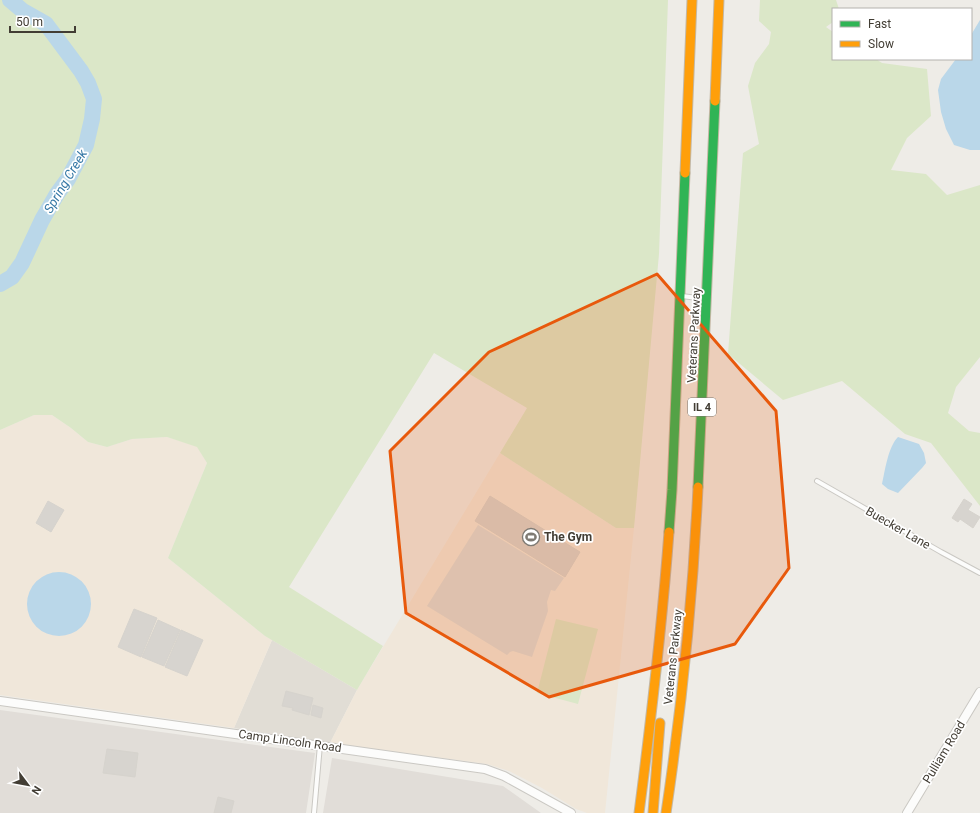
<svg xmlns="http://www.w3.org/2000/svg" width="980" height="813" viewBox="0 0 980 813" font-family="Roboto,sans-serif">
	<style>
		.residential { fill: #e1ddd5 }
		.commercial { fill: #f0e7da }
		.industrial { fill: #e1ddd8 }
		.green { fill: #dbe7c8 }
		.parking { fill: #dddbd7 }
		.water { fill: #bad7e9 }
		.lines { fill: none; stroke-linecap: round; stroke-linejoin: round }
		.river { stroke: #bad7e9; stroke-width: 16 }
		.building { fill: #d7d4cf; stroke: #d6d3cd }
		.lane-casing { stroke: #cac8c3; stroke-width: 6 }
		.street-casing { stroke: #cac8c3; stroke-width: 10 }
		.fast-casing { stroke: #c4b8a4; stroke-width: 11 }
		.slow-casing { stroke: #c4b8a4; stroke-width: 11 }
		.lane { stroke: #fcfcfb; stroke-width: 4 }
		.street { stroke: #fcfcfb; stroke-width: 8 }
		.fast { stroke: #30b455; stroke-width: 9 }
		.slow { stroke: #ff9f0a; stroke-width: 9 }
		.marked { fill: #e8590c; fill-opacity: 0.2; stroke: #e8590c; stroke-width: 3; stroke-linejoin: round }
		.labels { text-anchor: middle; stroke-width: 3.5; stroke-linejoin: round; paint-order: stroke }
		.shield { fill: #fff; stroke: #7b7771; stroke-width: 1 }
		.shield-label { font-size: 11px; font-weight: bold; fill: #423d34 }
		.street-label { font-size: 12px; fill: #423d34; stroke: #fff }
		.poi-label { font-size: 12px; font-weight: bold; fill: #423d34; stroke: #fff; text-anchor: start }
		.water-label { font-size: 13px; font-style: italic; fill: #3678a6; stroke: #fff }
	</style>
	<rect width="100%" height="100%" fill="#eeece7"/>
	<path class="residential" d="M272,640L357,690L330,743L234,728Z"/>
	<path class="commercial" d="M34,415H52L71,428L88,442L107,447L132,439L167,437L197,446L207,463L168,558L265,636L272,640L234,728L0,695V430Z
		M500,453L616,528H634L605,813H587L576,809L542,788L509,771L487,764L330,743L357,690Z"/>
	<path class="industrial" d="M0,710L315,753L306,813H0Z
		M332,758L503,786L541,813H323Z"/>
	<path class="green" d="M0,0H668L659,254L634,528H616L500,453L527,408L434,353L289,587L383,646L357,690L265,636L168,558L207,463L197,447L167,437L132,439L107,447L88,442L71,428L52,415H34L0,430Z
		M760,0H836L839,9H833V22L826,27L833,32V59H876L882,63L927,69L931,116L907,138L891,170L926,174L947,195L980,185V357L956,387L948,413L969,431L980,433V506L931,443L905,434L842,381L783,400L728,354L743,153L759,144L748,86L755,63L769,44L771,32L759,21Z
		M556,619L598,629L578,704L537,693Z"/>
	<path class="parking" d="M478,525L564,578L555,591L551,590L547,602L548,611L532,657L513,651L510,652L507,655L427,606Z"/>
	<path class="water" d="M980,20V150H970L954,145L946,129L941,112L938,90L941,79L956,59H971V35Z
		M898,437L919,444L924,453L926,463L922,468L898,493L888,489L882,484C885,471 888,447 898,437Z
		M27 604a32 32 0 1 1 64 0a32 32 0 1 1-64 0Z"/>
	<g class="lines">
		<path class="river" d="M0,284L12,277L22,263L42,220L57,194L68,179L86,145L92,119L94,99L88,83L81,71L46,24L23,11L10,0"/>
	</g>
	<path class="building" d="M490,496L580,552L565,577L475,521Z
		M964,499L972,504L968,510L980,517L973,528L960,519L958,522L952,518Z
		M48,501L64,510L51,532L36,523Z
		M134,609L157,618L141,657L118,647Z
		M158,620L180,630L164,666L142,657Z
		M181,630L203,640L187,676L165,667Z
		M286,691L313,698L309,715L292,710L293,708L282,706Z
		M313,705L323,708L321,718L311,715Z
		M107,749L138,753L135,777L103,773Z
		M218,797L234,801L231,813H214Z"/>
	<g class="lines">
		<g class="lane-casing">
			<path id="lane" d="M682,296L705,299
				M817,481L941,552L980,573
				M314,813L320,745"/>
		</g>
		<g class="street-casing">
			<path id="street" d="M0,701L485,769L504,776L571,813
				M907,813L980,692"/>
		</g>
		<g class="fast-casing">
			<path id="fast" d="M698,487L715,101
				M669,532L672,490L685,173"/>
		</g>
		<g class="slow-casing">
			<path id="slow" d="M715,101L719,0
				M685,173L692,0
				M639,813C651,720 662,626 669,532
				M653,813L660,723
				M666,813C682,705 693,596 698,487"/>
		</g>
		<use href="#lane" class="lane"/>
		<use href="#street" class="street"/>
		<use href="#fast" class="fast"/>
		<use href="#slow" class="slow"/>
	</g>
	<path class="marked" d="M657,274L776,411L789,568L735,644L549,697L406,613L390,451L489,352Z"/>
	<defs>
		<g id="stadium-ring" transform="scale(0.9)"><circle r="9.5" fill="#fff" stroke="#7e7a73" stroke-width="1.5"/><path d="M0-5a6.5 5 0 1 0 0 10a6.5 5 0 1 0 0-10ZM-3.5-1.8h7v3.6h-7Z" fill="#7e7a73"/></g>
	</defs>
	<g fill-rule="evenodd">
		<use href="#stadium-ring" x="531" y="537"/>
	</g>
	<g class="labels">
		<rect class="shield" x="688" y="398" width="28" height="18" rx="3"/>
		<g class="shield-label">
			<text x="702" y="411">IL 4</text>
		</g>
		<g class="street-label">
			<text transform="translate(694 335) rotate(-87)" y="4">Veterans Parkway</text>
			<text transform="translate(898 528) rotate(30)" y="4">Buecker Lane</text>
			<text transform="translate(673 657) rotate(-84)" y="4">Veterans Parkway</text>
			<text transform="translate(290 741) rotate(8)" y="4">Camp Lincoln Road</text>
			<text transform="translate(944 752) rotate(-59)" y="4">Pulliam Road</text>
		</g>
		<g class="poi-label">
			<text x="544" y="541">The Gym</text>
		</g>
		<g class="water-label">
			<text transform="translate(65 181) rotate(-59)" y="5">Spring Creek</text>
		</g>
	</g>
	<rect x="832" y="8" width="140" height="52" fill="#ffffff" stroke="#b3b1ae"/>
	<rect x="840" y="21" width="20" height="6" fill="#30b455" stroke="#b3b1ae"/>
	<text x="868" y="28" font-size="12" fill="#423d34">Fast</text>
	<rect x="840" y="41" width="20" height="6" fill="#ff9f0a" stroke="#b3b1ae"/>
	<text x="868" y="48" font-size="12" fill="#423d34">Slow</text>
	<g transform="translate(28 785) rotate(122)" stroke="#ffffff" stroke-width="3" paint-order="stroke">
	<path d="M0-3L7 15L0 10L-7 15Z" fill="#423d34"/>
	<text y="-6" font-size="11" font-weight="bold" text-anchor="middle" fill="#423d34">N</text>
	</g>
	<path d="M10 26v6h65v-6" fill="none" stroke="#423d34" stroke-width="2"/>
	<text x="16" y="26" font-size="12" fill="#423d34" stroke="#ffffff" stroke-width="3" paint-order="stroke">50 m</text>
</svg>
